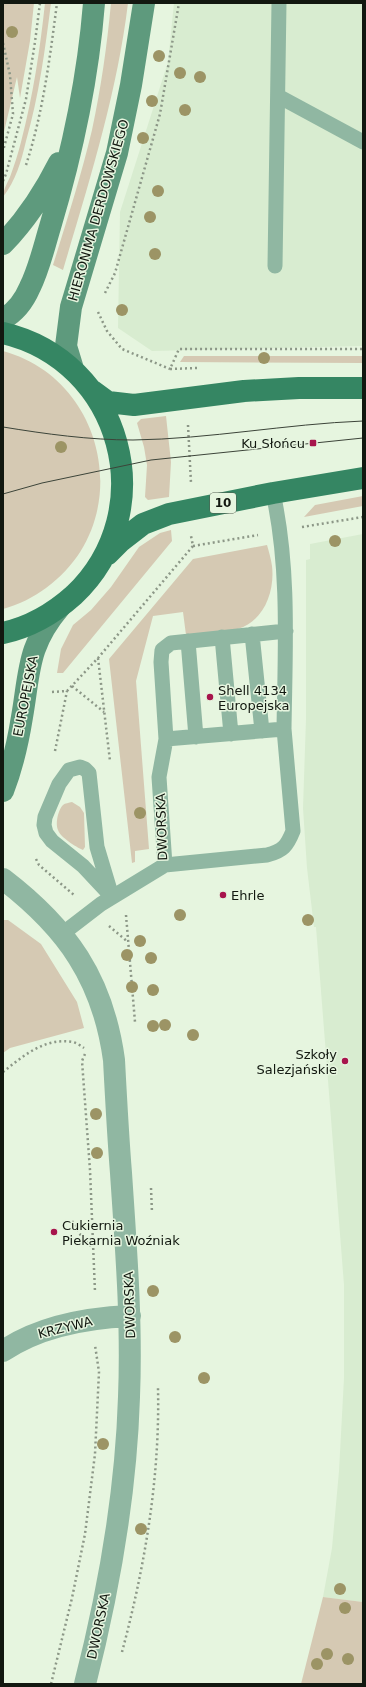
<svg xmlns="http://www.w3.org/2000/svg" width="366" height="1687" viewBox="0 0 366 1687" font-family="'DejaVu Sans',sans-serif">
	<style>
		.built { fill: #d8ecd0 }
		.green { fill: #d5c9b3 }
		.lines { fill: none; stroke-linecap: round; stroke-linejoin: round }
		.path { stroke: #8c9787; stroke-width: 2.5; stroke-dasharray: 2 3; stroke-linecap: butt }
		.service { stroke: #90b7a2; stroke-width: 15 }
		.minor { stroke: #90b7a2; stroke-width: 22 }
		.secondary { stroke: #5e9a7d; stroke-width: 22 }
		.primary { stroke: #358663; stroke-width: 22 }
		.tram { stroke: #3c4439; stroke-width: 1 }
		.tree { fill: #9c9465 }
		.poi-dot { fill: #a7144c; stroke: #e6f5df; stroke-width: 1.5 }
		.labels { text-anchor: middle; stroke-width: 3; stroke-linejoin: round; paint-order: stroke }
		.shield { fill: #e6f5df; stroke: #525a4e; stroke-width: 1 }
		.shield-label { font-size: 12px; font-weight: bold; fill: #121810 }
		.street-label { font-size: 13px; fill: #121810; stroke: #e6f5df }
		.poi-label { font-size: 13px; fill: #121810; stroke: #e6f5df; text-anchor: start }
	</style>
	<rect width="100%" height="100%" fill="#e6f5df"/>
	<path class="built" d="M174,3H363V346L152,351L118,328L120,212L168,62Z
		M363,534V1602L323,1597L332,1548L339,1471L344,1378V1285L316,927H314L307,868L303,808L306,719V560L310,559V544Z"/>
	<path class="green" d="M3,3H34L30,41L20,98L17,77L3,136Z
		M45,3H51C45,50 39,96 26,141C21,162 16,180 3,197C3,190 7,184 10,177C14,166 18,154 21,142C33,96 40,50 45,3Z
		M111,3H128C117,94 89,182 63,270L53,265C67,220 81,176 92,130C101,88 107,46 111,3Z
		M3,351C109,380 136,523 46,588C34,597 18,605 3,609Z
		M184,356H363V363L180,362Z
		M166,416L171,462L169,497L148,500L145,497L147,465L144,447L137,423L141,419Z
		M363,496V506L304,517L315,505Z
		M171,530L172,541L63,673H57L61,649L73,625L91,610L111,587L139,547L160,533Z
		M267,545C269,552 271,559 272,566C275,591 264,621 238,629C223,634 202,633 186,635L183,612L153,616L136,681L149,849L135,851V862L132,863L109,659L193,559Z
		M72,802L80,807L84,813L85,847L83,850C76,847 60,837 58,830C55,824 58,810 63,805C65,803 69,803 72,802Z
		M3,920H8L41,944L77,1002L84,1028L10,1048L3,1053Z
		M323,1597L363,1602V1684H301Z"/>
	<g class="lines">
		<path class="path" d="M3,43L10,75L13,114L3,151
			M26,165C43,113 50,57 57,3
			M3,181L6,174L26,99L35,42L40,3
			M105,293L115,273L160,114L179,3
			M98,312L107,331L122,349L170,369
			M197,368L170,369L179,349H363
			M188,425L191,483
			M302,527L363,517
			M193,546L258,535
			M98,658L110,761
			M72,686L104,712
			M52,692L67,691L98,658L193,546L191,536
			M55,751L67,691
			M36,859L39,865L74,895
			M126,915L135,1022
			M109,926L128,942
			M85,1054L82,1061L90,1170L95,1292
			M3,1072C23,1056 45,1037 73,1042C77,1043 81,1046 84,1048
			M151,1188L152,1213
			M72,1222H74L82,1238L93,1248
			M122,1652C145,1566 160,1477 158,1388
			M51,1684L72,1598L85,1534L95,1454L99,1372L95,1345"/>
		<path class="service" d="M278,96L363,142
			M275,266L279,3
			M252,634L262,731
			M222,637L231,734
			M188,641L196,737
			M166,739L161,662L162,650L171,643L286,631
			M80,767L85,769L89,773L97,847L112,897L83,866L52,841L46,833L44,825L45,817L59,784L69,770Z
			M165,865L267,855C283,851 287,846 293,831L284,729
			M62,934L101,904L165,865L159,777L166,739L284,729C285,652 290,569 273,493"/>
		<path class="minor" d="M3,879C67,928 103,979 114,1060C116,1098 118,1136 121,1173C126,1248 132,1322 129,1397C126,1494 109,1590 85,1684
			M3,1351C40,1326 86,1318 130,1316"/>
		<path class="secondary" d="M3,244C26,220 44,193 59,163
			M3,319C16,312 24,301 30,287C39,269 44,247 50,227C72,154 88,79 94,3
			M73,369L66,346L71,307L117,153L131,85L144,3
			M3,791C12,768 18,742 22,717C30,671 27,646 60,607"/>
		<path class="primary" d="M3,333C122,361 163,510 74,595C54,613 30,627 3,633
			M93,391L108,402L134,405L244,391L299,388H363
			M108,554L121,541L143,524L169,514L273,493L363,478"/>
		<path class="tram" d="M3,427C46,434 89,440 133,440C210,439 286,424 363,421
			M3,494L42,483L151,460L363,438"/>
	</g>
	<g class="tree">
		<circle cx="12" cy="32" r="6"/>
		<circle cx="159" cy="56" r="6"/>
		<circle cx="180" cy="73" r="6"/>
		<circle cx="200" cy="77" r="6"/>
		<circle cx="152" cy="101" r="6"/>
		<circle cx="185" cy="110" r="6"/>
		<circle cx="143" cy="138" r="6"/>
		<circle cx="158" cy="191" r="6"/>
		<circle cx="150" cy="217" r="6"/>
		<circle cx="155" cy="254" r="6"/>
		<circle cx="122" cy="310" r="6"/>
		<circle cx="264" cy="358" r="6"/>
		<circle cx="61" cy="447" r="6"/>
		<circle cx="335" cy="541" r="6"/>
		<circle cx="140" cy="813" r="6"/>
		<circle cx="180" cy="915" r="6"/>
		<circle cx="308" cy="920" r="6"/>
		<circle cx="140" cy="941" r="6"/>
		<circle cx="127" cy="955" r="6"/>
		<circle cx="151" cy="958" r="6"/>
		<circle cx="132" cy="987" r="6"/>
		<circle cx="153" cy="990" r="6"/>
		<circle cx="165" cy="1025" r="6"/>
		<circle cx="153" cy="1026" r="6"/>
		<circle cx="193" cy="1035" r="6"/>
		<circle cx="96" cy="1114" r="6"/>
		<circle cx="97" cy="1153" r="6"/>
		<circle cx="153" cy="1291" r="6"/>
		<circle cx="175" cy="1337" r="6"/>
		<circle cx="204" cy="1378" r="6"/>
		<circle cx="103" cy="1444" r="6"/>
		<circle cx="141" cy="1529" r="6"/>
		<circle cx="340" cy="1589" r="6"/>
		<circle cx="345" cy="1608" r="6"/>
		<circle cx="327" cy="1654" r="6"/>
		<circle cx="348" cy="1659" r="6"/>
		<circle cx="317" cy="1664" r="6"/>
	</g>
	<g class="poi-dot">
		<rect x="309" y="439" width="8" height="8" rx="2"/>
		<circle cx="210" cy="697" r="4"/>
		<circle cx="223" cy="895" r="4"/>
		<circle cx="345" cy="1061" r="4"/>
		<circle cx="54" cy="1232" r="4"/>
	</g>
	<g class="labels">
		<rect class="shield" x="210" y="493" width="26" height="20" rx="3"/>
		<g class="shield-label">
			<text x="223" y="507">10</text>
		</g>
		<g class="street-label">
			<text transform="translate(98 210) rotate(-74)" y="5">HIERONIMA DERDOWSKIEGO</text>
			<text transform="translate(25 696) rotate(-79)" y="5">EUROPEJSKA</text>
			<text transform="translate(161 827) rotate(-92)" y="5">DWORSKA</text>
			<text transform="translate(129 1305) rotate(-92)" y="5">DWORSKA</text>
			<text transform="translate(65 1327) rotate(-14)" y="5">KRZYWA</text>
			<text transform="translate(98 1626) rotate(-78)" y="5">DWORSKA</text>
		</g>
		<g class="poi-label">
			<text x="305" y="448" text-anchor="end">Ku Słońcu</text>
			<text x="218" y="695">Shell 4134<tspan x="218" dy="15">Europejska</tspan></text>
			<text x="231" y="900">Ehrle</text>
			<text x="337" y="1059" text-anchor="end">Szkoły<tspan x="337" dy="15">Salezjańskie</tspan></text>
			<text x="62" y="1230">Cukiernia<tspan x="62" dy="15">Piekarnia Woźniak</tspan></text>
		</g>
	</g>
	<rect width="366" height="1687" fill="none" stroke="#121810" stroke-width="8"/>
</svg>
